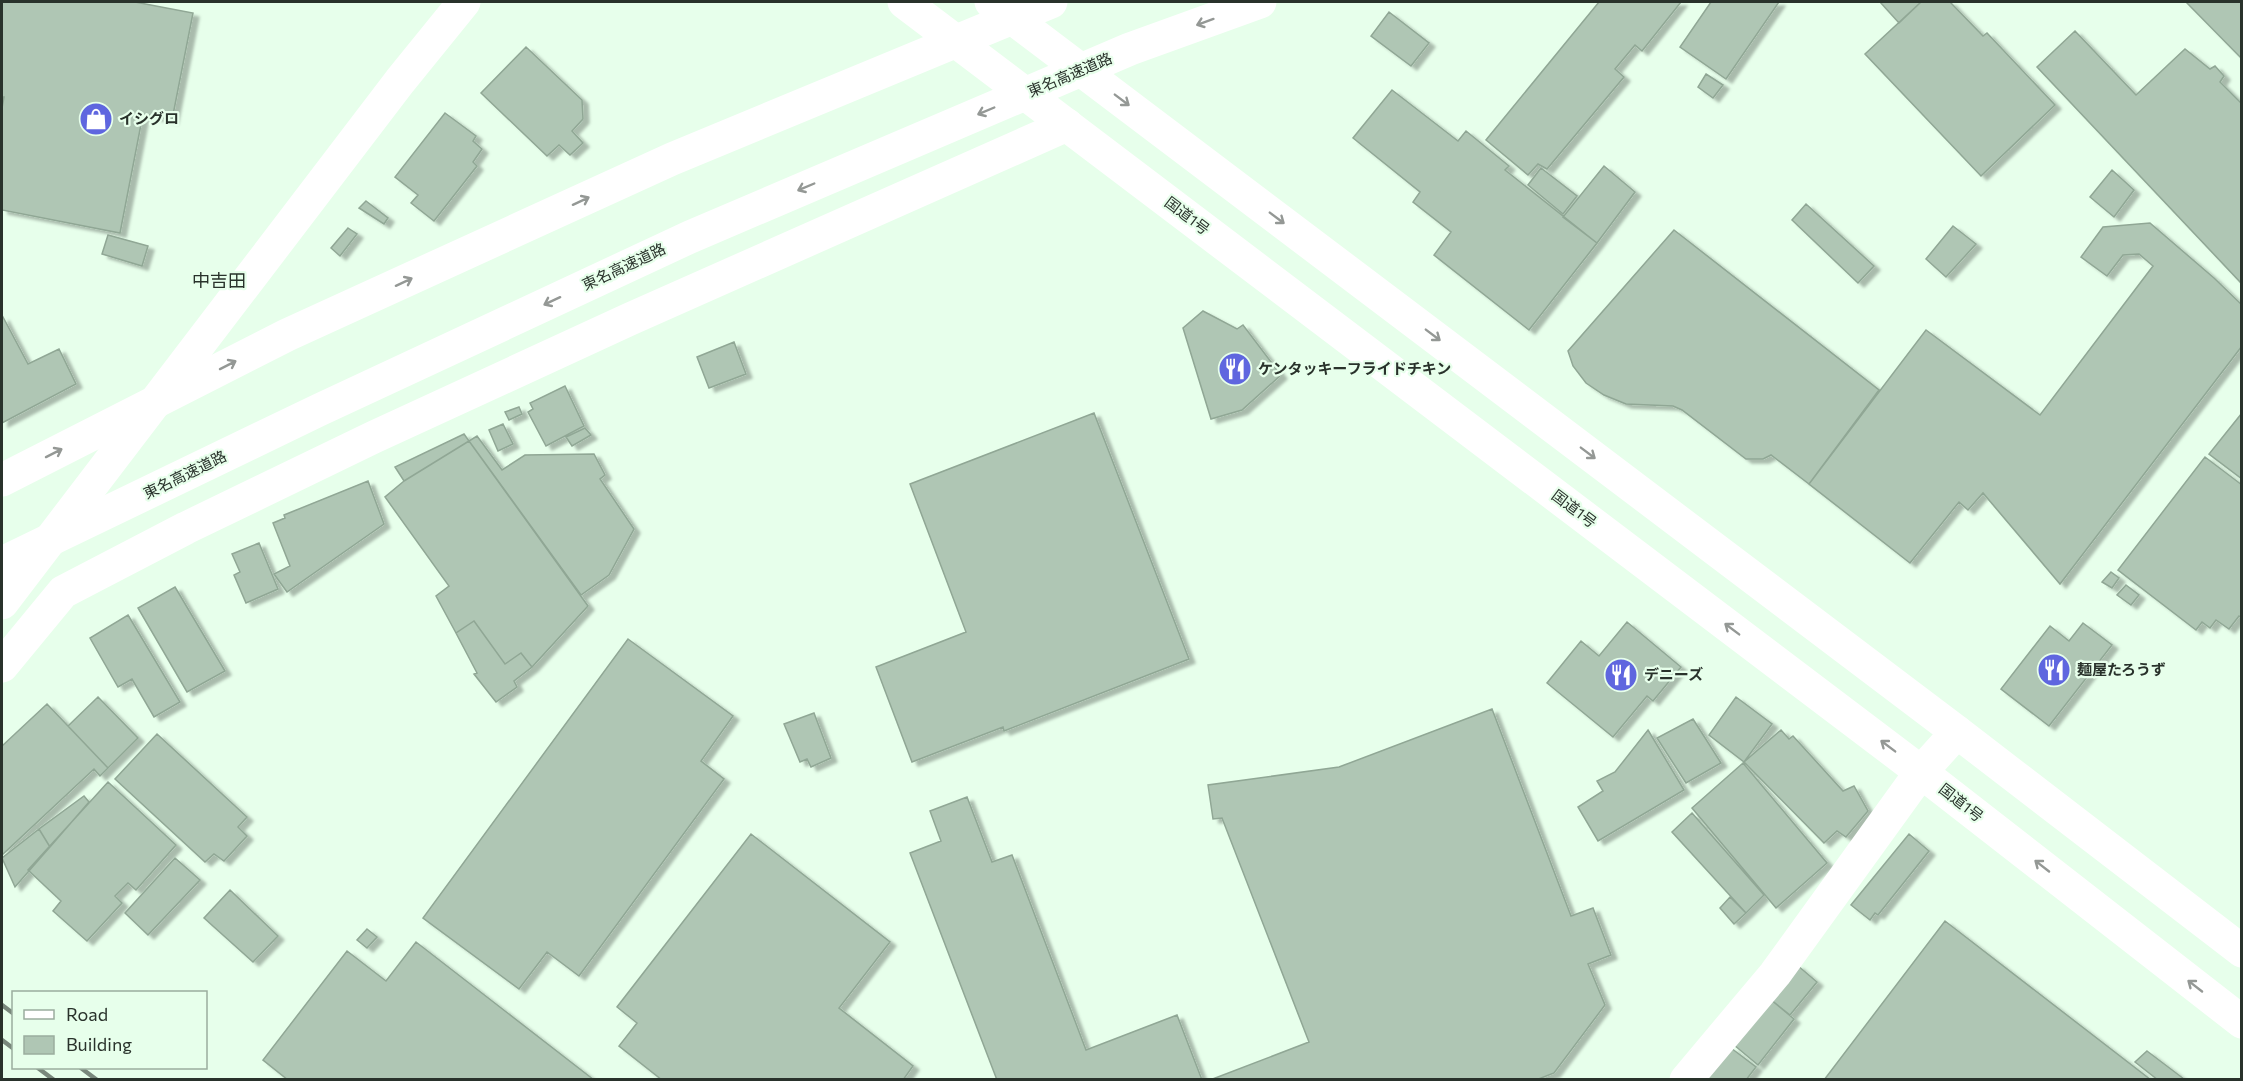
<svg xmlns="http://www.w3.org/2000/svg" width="2243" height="1081" viewBox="0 0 2243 1081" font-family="Commissioner,'Noto Sans JP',sans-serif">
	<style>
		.building { fill: #afc6b4; stroke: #90a795; stroke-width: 1.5; filter: url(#shadow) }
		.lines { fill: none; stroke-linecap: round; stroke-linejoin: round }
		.minor { stroke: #fff; stroke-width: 33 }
		.tertiary { stroke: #fff; stroke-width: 33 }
		.trunk { stroke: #fff; stroke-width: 33 }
		.motorway { stroke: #fff; stroke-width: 33 }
		.rail { stroke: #79887c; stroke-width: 4.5 }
		.oneway { stroke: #949895 }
		.labels { text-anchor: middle; stroke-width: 4.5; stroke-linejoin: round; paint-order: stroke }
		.street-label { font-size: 15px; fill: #29322b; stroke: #e7ffeb }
		.poi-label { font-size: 15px; font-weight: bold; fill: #29322b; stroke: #e7ffeb; text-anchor: start }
		.quarter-label { font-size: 18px; fill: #29322b; stroke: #e7ffeb }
	</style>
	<defs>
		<filter id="shadow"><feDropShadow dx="6" dy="4" stdDeviation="1.5" flood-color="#0004"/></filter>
	</defs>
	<rect width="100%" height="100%" fill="#e7ffeb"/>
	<path class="building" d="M2,2H135L193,13L172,120L143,114L120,233L2,210V108L4,97H2Z
		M1599,2H1681L1642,51L1635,45L1615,69L1624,77L1547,169L1538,164L1528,175L1486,140Z
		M1711,2H1779L1726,79L1680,47Z
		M1880,2H1921L1899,23Z
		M1921,2H1950L1983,36L1987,33L2055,105L1981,176L1865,54Z
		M2186,2H2242V59Z
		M1389,12L1429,43L1411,66L1371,36Z
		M2075,31L2136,95L2185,49L2210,69L2215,66L2224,76L2220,82L2242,104V284L2037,67Z
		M526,47L582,100L583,119L572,131L583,143L570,155L559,145L547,156L481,93Z
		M1706,74L1723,85L1713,98L1698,87Z
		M1392,90L1458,141L1466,131L1509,166L1505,170L1597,243L1529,330L1434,255L1451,232L1413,202L1420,192L1353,138Z
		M445,113L476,136L473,141L482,149L473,162L477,166L434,221L411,203L418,195L395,177Z
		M1604,166L1635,192L1597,243L1563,217Z
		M1541,168L1577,196L1563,214L1528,185Z
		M2112,170L2134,190L2114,217L2090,197Z
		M366,201L388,218L384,224L359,208Z
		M1806,204L1874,266L1858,283L1792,220Z
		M2150,223L2214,278L2242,305V346L2060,584L1983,493L1968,510L1959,502L1910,563L1809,484L1926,330L2040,415L2153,266L2139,254L2123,255L2107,276L2081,257L2103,227Z
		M1953,226L1976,244L1946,277L1926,259Z
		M348,228L357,234L340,256L331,248Z
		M1674,230L1879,390L1809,484L1771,455L1763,459H1746L1682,410L1673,406L1626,404L1604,395L1586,383L1573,366L1568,351Z
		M108,235L148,246L142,266L102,254Z
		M1203,311L1237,329L1243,325L1281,375L1242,410L1211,419L1183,328Z
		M3,317L28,364L59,349L76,384L2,423V318Z
		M734,342L746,374L709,388L697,357Z
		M565,386L584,426L546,446L528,412L533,409L530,403Z
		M519,407L522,414L509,420L505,412Z
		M1094,413L1189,659L1004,731L1003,727L912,762L876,667L966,632L910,484Z
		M2242,413V479L2209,454Z
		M503,424L513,444L498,451L489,430Z
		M585,428L591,435L572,446L566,437Z
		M464,434L469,441L404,481L395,467Z
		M477,436L502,470L525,455L594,454L605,475L600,479L634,529L609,575L581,595L469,441Z
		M469,441L588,606L532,667L521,653L505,664L474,621L456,633L436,596L449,586L385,497L404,481Z
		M2205,457L2242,485V618L2239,616L2229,629L2216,620L2210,628L2202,622L2196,630L2118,570Z
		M368,481L384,524L287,592L274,574L290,566L273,523L285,518L284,515Z
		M259,543L278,589L246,603L234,575L240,572L232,554Z
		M2111,572L2119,578L2112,588L2102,582Z
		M2126,585L2139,595L2131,605L2117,595Z
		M175,587L225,671L187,692L138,608Z
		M128,615L180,702L154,717L132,679L118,687L90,638Z
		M474,621L505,664L521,653L532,667L514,681L517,687L496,702L474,674L477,673L456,633Z
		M1627,622L1681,667L1653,701L1647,696L1613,737L1547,683L1581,641L1599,656Z
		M2083,623L2112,645L2049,726L2001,689L2050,626L2069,641Z
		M628,639L733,716L701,761L724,779L579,976L547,952L519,989L423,918Z
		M98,697L138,738L108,768L68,726Z
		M1736,697L1772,724L1744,762L1709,735Z
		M47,704L108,768L100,776L94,769L2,855V746Z
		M1492,709L1571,916L1593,908L1611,955L1588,964L1605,1005L1554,1073L1536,1080H1210L1309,1042L1222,818L1213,819L1208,785L1339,767Z
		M814,713L831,758L811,767L807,759L800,762L784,724Z
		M1693,719L1721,763L1686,783L1657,738Z
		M1648,730L1684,790L1598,841L1578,807L1603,791L1597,781L1615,772Z
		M1781,730L1789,739L1793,736L1843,791L1854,786L1868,811L1846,837L1837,831L1824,843L1744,762Z
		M157,734L247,817L238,827L247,836L224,861L214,854L205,862L115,779Z
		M1743,763L1827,863L1776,908L1692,808Z
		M108,782L176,845L136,890L128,883L115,896L122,903L87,941L53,911L61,901L28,870Z
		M84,796L89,802L50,847L39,829Z
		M967,797L992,862L1012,855L1086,1050L1177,1015L1202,1080H997L910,853L941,841L930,811Z
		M1692,813L1764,895L1746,913L1672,832Z
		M39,829L50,847L15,887L2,858Z
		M751,834L890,942L839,1008L913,1066L903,1080H662L619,1046L637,1023L617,1007Z
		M1909,834L1929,851L1878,915L1875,913L1870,920L1851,905Z
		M175,858L200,880L148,935L125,913Z
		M230,890L278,936L253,962L204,918Z
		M1730,897L1746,913L1734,924L1720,908Z
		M1945,921L2151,1080H1824Z
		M367,929L377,937L367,948L357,940Z
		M416,942L594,1080H288L263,1060L347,951L386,981Z
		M1797,965L1817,982L1790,1015L1770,999Z
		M1770,999L1794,1019L1758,1065L1734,1045Z
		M1731,1048L1756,1067L1746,1080H1706Z
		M2147,1051L2184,1079L2158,1080L2135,1062Z"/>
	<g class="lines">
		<path class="minor" d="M2,666L63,592L186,528L374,437L630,319L1067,125
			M1686,1080L1775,974L1921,772L1957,732"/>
		<path class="tertiary" d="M2,603L400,81L464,2"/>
		<path class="trunk" d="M904,2L1921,772L2242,1022
			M991,2L1957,732L2242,951"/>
		<path class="motorway" d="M2,480L287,335L672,159L1051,2
			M2,563L319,410L690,237L1130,49L1260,2"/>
		<path class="rail" d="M2,1005L14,1014
			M2,1040L14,1049
			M38,1068L54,1080
			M81,1068L97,1080"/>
	</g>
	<defs><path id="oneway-shaft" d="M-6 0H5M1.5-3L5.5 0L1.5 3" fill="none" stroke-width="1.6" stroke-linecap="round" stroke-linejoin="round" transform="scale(1.5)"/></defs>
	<g class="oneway">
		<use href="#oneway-shaft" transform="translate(1205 22) rotate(160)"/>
		<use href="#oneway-shaft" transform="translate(1122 100) rotate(37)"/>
		<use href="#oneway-shaft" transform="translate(986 111) rotate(157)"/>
		<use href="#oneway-shaft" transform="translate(806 187) rotate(157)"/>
		<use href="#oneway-shaft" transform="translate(581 201) rotate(-25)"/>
		<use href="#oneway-shaft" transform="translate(1277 218) rotate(37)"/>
		<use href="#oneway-shaft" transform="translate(404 282) rotate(-25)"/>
		<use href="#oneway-shaft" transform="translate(552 301) rotate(155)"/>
		<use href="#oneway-shaft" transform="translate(1433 335) rotate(37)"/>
		<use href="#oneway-shaft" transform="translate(228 365) rotate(-27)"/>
		<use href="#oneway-shaft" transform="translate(54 453) rotate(-27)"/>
		<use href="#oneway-shaft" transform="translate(1588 453) rotate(37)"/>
		<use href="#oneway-shaft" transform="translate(1732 629) rotate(-143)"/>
		<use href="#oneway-shaft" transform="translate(1888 746) rotate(-143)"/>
		<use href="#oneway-shaft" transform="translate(2042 866) rotate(-142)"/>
		<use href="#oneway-shaft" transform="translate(2195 986) rotate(-142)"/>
	</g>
	<defs>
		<g id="shop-disc" transform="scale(1.725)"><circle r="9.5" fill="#5f66df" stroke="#e7ffeb"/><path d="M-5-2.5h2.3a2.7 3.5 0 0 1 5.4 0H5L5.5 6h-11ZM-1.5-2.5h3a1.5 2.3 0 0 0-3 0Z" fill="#fff"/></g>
		<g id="restaurant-disc" transform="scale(1.725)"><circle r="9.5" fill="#5f66df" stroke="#e7ffeb"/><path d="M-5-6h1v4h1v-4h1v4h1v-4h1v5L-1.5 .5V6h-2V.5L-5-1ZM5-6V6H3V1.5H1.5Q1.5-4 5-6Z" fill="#fff"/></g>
	</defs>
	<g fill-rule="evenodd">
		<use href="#shop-disc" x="96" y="119"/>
		<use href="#restaurant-disc" x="1235" y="369"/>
		<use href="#restaurant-disc" x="2054" y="670"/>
		<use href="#restaurant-disc" x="1621" y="675"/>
	</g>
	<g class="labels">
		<g class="street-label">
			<text transform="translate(1070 75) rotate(-23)" y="5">東名高速道路</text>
			<text transform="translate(1187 216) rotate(37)" y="5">国道1号</text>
			<text transform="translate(624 267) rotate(-25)" y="5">東名高速道路</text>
			<text transform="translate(185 475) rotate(-26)" y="5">東名高速道路</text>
			<text transform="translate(1574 509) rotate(37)" y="5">国道1号</text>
			<text transform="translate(1961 803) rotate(38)" y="5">国道1号</text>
		</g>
		<g class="poi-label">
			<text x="119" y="124">イシグロ</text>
			<text x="1258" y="374">ケンタッキーフライドチキン</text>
			<text x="2077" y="675">麺屋たろうず</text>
			<text x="1644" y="680">デニーズ</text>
		</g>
		<g class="quarter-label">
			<text x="219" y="287">中吉田</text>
		</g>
	</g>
	<rect width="2243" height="1081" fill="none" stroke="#29322b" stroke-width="6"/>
	<rect x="12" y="991" width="195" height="78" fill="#e7ffeb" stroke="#9bad9e" stroke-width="1.5"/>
	<rect x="24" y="1010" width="30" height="9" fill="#ffffff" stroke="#9bad9e" stroke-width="1.5"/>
	<text x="66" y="1021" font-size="18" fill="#29322b">Road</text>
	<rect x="24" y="1036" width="30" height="18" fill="#afc6b4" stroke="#9bad9e" stroke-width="1.5"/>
	<text x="66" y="1051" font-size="18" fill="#29322b">Building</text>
</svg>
